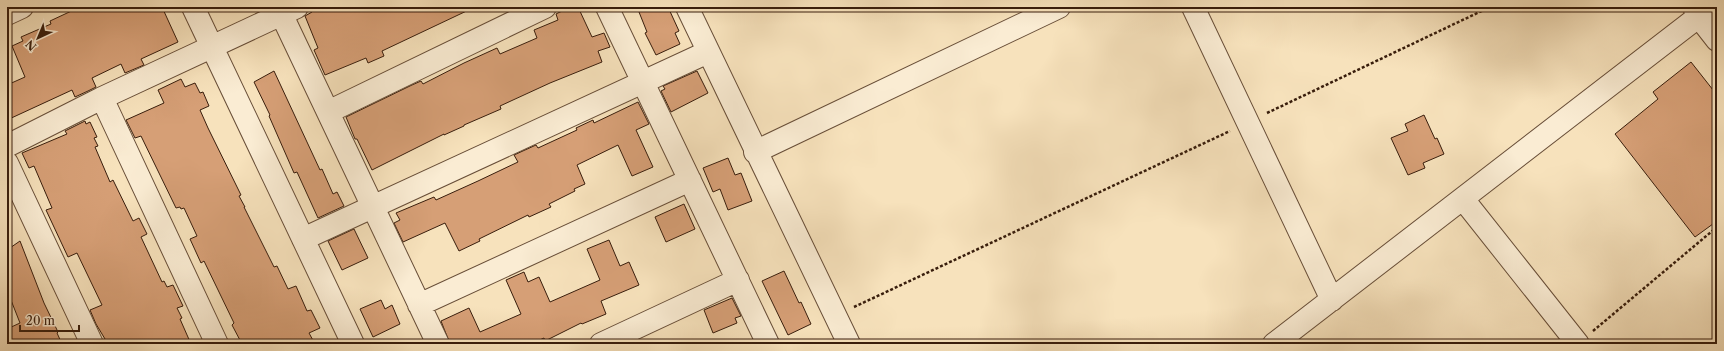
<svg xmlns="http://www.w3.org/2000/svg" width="1724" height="351" viewBox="0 0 1724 351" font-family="'Libre Caslon Text',serif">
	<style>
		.building { fill: #d69f76; stroke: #381d0c }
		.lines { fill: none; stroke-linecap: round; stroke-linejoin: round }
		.minor-casing { stroke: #684e38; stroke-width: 24 }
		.path { stroke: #381d0c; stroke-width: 2.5; stroke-dasharray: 3 2; stroke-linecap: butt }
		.minor { stroke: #faecd3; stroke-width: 22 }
	</style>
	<rect width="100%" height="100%" fill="#f7e2bc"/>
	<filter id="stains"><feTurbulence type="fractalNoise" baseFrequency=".005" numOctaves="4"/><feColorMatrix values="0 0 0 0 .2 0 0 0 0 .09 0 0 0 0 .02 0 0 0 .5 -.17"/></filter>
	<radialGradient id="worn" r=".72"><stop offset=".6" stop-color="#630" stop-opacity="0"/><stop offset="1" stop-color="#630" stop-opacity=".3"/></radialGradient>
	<path class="building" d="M80,7H162L178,42L141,59L144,65L125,73L121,64L92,78L96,87L88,91L75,97L72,90L7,120V85L25,77L12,46L23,41L21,37L51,24L50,21Z
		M310,7H475L382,51L384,56L368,63L366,58L325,75L314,50L318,48L305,16L312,12Z
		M570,7H578L592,37L604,33L610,47L598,51L602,62L550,83L500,106L501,109L464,125V126L444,135V134L372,170L357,139H355L346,117L412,85L421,81L423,84L464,63L497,48L500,54L537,38L534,30L558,20L556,14Z
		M637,7H668L679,31L675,33L680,44L656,55L645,33L647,32Z
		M1691,62L1717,95V221L1695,237L1615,134L1658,99L1653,92Z
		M274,71L320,170L322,169L333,194L337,192L344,206L318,218L297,172L294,173L269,116L270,115L254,82Z
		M697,71L708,93L671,112L661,91L665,89L663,86Z
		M181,79L185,87L195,83L200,93L203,92L209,106L200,110L208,128L241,195L239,196L245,207H244L274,267L277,266L288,289L296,286L307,311L311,310L320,328L309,333L315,344H242L232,325L234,323L204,261L201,263L190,239L197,236L184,208L181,209L180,207L176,208L141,136L135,138L126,120L164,103L158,90Z
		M638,102L649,124L636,130L653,167L632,176L618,145L577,165L585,184L574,189L575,191L549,204L551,207L529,217L528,215L479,239L480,241L459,251L445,223L403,242L394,223L400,220L396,213L434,197L436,200L478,181L518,162L514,155L536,145L538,148L577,130L576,128L593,120L594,123Z
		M1424,115L1435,139L1437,138L1444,154L1423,163L1425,168L1408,175L1391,138L1408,131L1405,124Z
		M85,121L86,124L90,122L97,137L94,138L98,146L95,147L110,182L113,180L133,221L139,218L147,234L141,237L162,282L164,281L167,287L173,285L183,306L177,308L182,318L180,319L191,344H108L96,324L90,310L102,305L77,253L68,257L46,210L52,208L34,166L29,168L22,153L67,134L65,131Z
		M728,158L735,175L741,173L752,201L728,210L720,189L713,192L703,168Z
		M684,204L695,229L666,242L655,217Z
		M354,229L368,258L342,270L328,241Z
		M609,240L620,266L629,262L639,285L601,301L606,314L582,324L581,323L545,341L544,338L531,344H450L441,321L469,308L480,332L521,314L506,280L524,272L528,282L539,277L550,302L600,280L587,249Z
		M20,241L44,303L58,332L57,333L62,344H7V329L20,323L7,290V250Z
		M784,271L799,303L801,302L811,324L788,335L762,281Z
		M732,298L741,316L735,318L737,323L713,333L704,310Z
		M381,300L385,309L392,305L400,324L373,337L360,309Z"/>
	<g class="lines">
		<g class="minor-casing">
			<path id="minor" d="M193,7L353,344
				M278,7L438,344
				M607,7L768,344
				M687,7L849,344
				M1193,7L1332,300
				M1694,7L1699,17L1717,40
				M7,14L22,7
				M102,98L217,344
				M328,112L545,7
				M7,146L102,98L297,7
				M755,152L1059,7
				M7,163L92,344
				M1463,199L1578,344
				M303,239L708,52
				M419,305L690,180
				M601,344L738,280
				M1274,344L1711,7"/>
		</g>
		<path class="path" d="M1267,113L1490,7
			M854,307L1230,131
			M1593,331L1717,227"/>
		<use href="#minor" class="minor"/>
	</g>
	<rect width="1724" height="351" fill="none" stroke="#f7e2bc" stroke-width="24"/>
	<rect x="8" y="8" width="1708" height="335" fill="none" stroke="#381d0c" stroke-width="2"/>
	<rect x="12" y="12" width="1700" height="327" fill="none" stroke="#381d0c"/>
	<g transform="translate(38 38) rotate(224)" stroke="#faecd3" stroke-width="3" paint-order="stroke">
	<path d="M0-3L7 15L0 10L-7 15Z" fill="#381d0c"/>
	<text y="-6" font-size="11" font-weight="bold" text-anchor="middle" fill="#381d0c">N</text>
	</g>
	<path d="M20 325v6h59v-6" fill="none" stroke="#381d0c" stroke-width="2"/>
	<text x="26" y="325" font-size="12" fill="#381d0c" stroke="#faecd3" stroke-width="3" paint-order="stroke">20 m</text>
	<rect width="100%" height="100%" filter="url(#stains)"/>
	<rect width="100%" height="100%" fill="url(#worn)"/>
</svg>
